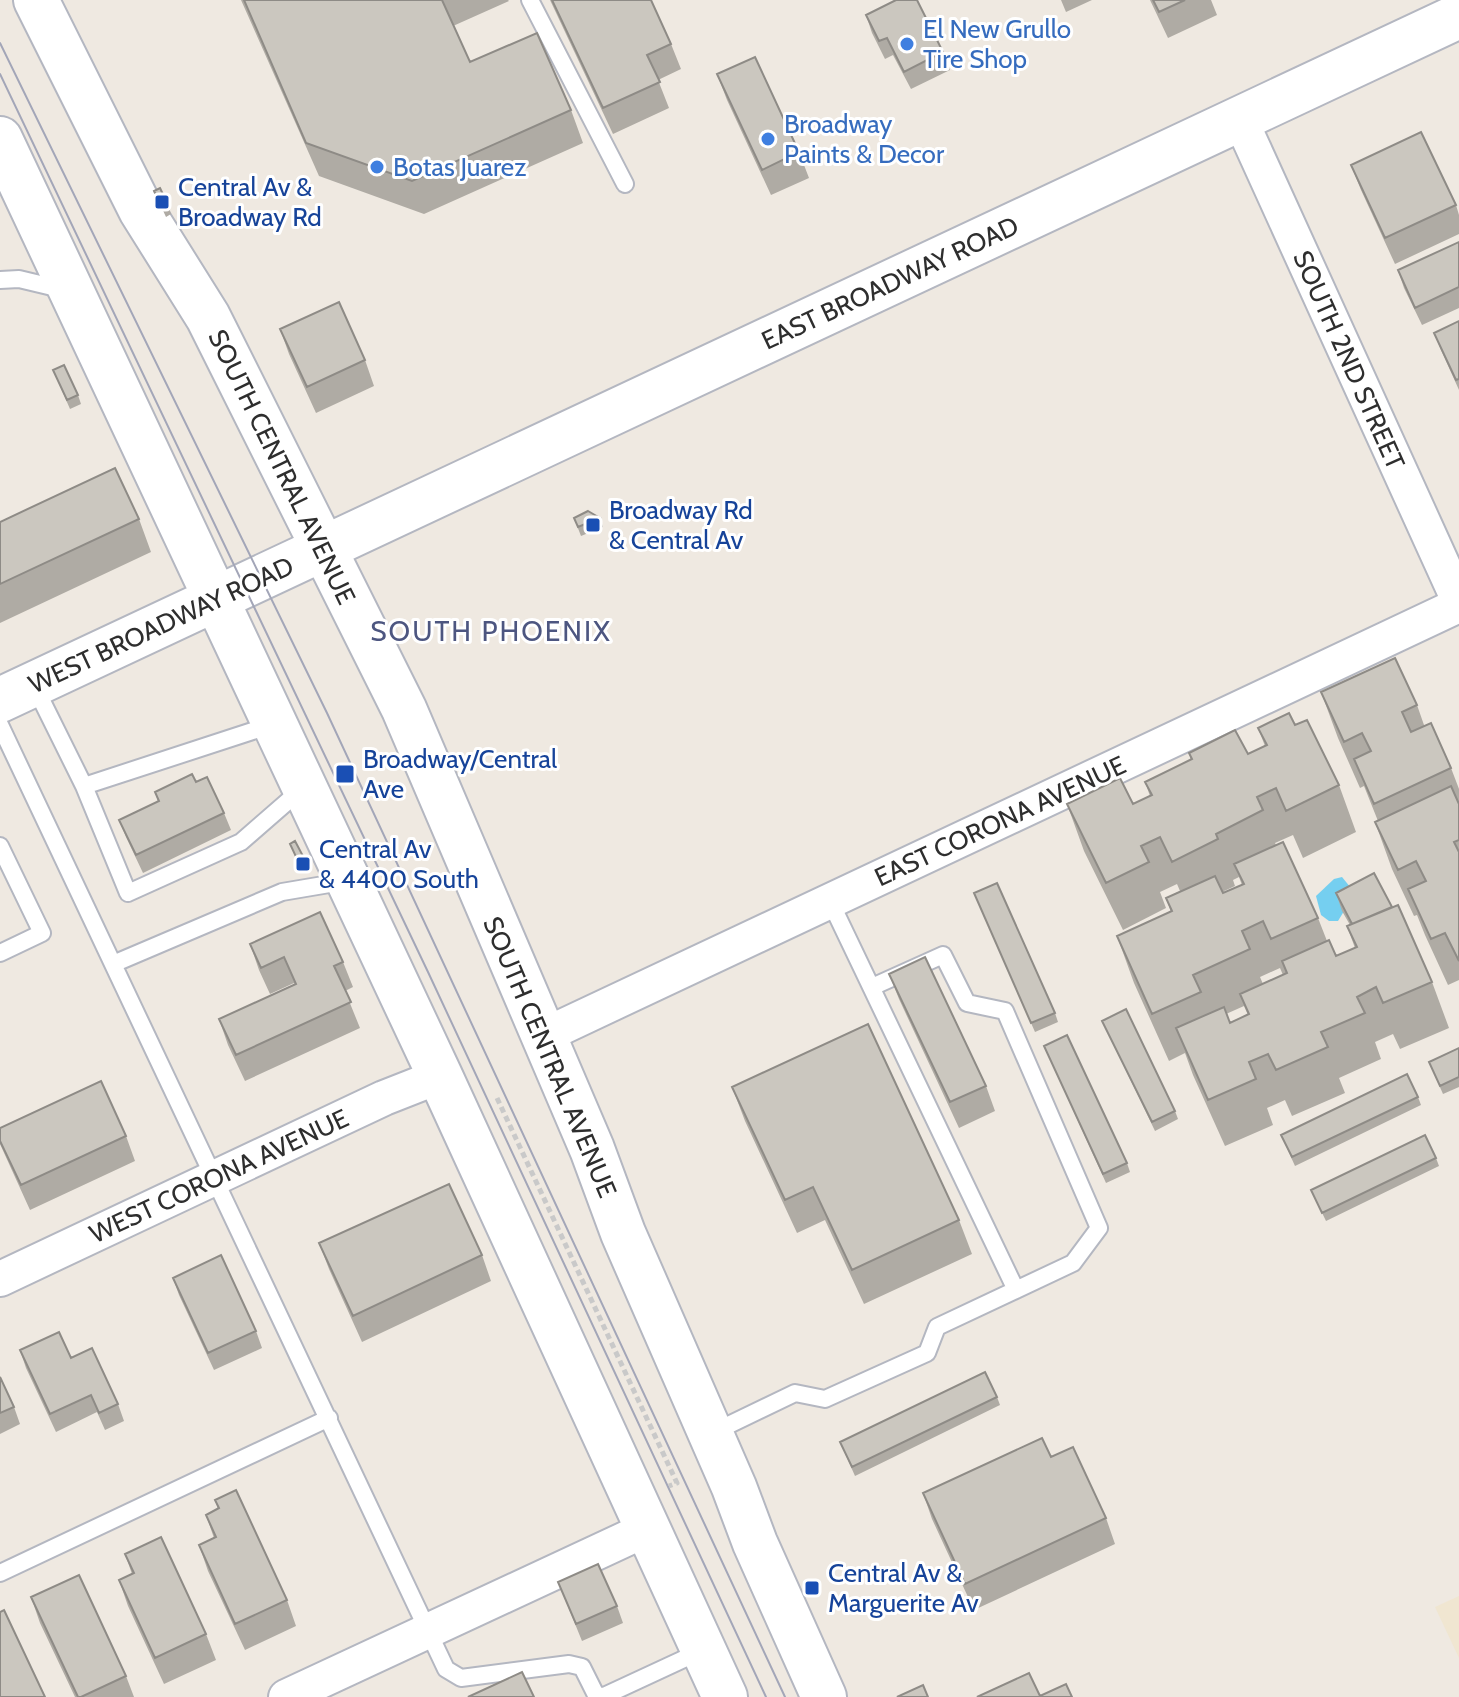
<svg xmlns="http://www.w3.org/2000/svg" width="1459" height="1697" viewBox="0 0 1459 1697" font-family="Cabin,sans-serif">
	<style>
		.education { fill: #f0e6d1 }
		.water { fill: #75cff0 }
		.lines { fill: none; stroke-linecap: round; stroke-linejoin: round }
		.lane-casing { stroke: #b4b7c1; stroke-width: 20 }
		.street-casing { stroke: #b4b7c1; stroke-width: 38 }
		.secondary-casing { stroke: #b4b7c1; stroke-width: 48 }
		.path { stroke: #c9c9c9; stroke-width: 5; stroke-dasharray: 6 4; stroke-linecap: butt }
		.lane { stroke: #fff; stroke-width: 16 }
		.street { stroke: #fff; stroke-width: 34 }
		.secondary { stroke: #fff; stroke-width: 44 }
		.tram { stroke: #a3a6b8; stroke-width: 2 }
		.wall { fill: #afaba4; fill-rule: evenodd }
		.building { fill: #cbc7bf; stroke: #8e8b86; stroke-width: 2 }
		.shop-dot { fill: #3f7fe0; stroke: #fff; stroke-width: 3 }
		.transit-dot { fill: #1a4fb4; stroke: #fff; stroke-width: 3 }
		.labels { text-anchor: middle; stroke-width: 6; stroke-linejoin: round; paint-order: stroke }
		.shop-label { font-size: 26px; fill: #366cbe; stroke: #fff; text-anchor: start }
		.transit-label { font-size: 26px; fill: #164399; stroke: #fff; text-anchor: start }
		.street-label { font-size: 26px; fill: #2e2e2e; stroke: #fff }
		.neighbourhood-label { font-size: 28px; letter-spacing: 2px; fill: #4d5680; stroke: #fff }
	</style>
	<rect width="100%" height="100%" fill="#efe9e1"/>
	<path class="education" d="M1459,1596V1658L1435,1607Z"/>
	<path class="water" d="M1342,877L1355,893L1338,921H1329L1321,915L1316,896L1334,879Z"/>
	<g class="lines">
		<g class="lane-casing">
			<path id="lane" d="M530,0L625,184
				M0,280L19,279L65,290
				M34,685L84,786L271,725
				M0,725L446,1669L461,1678L569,1664L582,1667L596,1695L604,1696L701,1651
				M84,786L128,893L241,842L303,788
				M0,846L42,933L0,953
				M830,901L1016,1290
				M113,964L282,892L347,881
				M712,1433L795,1393L825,1399L927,1353L937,1327L1073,1263L1099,1228L1005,1011L967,1003L943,955L872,987
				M0,1573L329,1418"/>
		</g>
		<g class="street-casing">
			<path id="street" d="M1240,119L1459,601
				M540,1033L560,1028L1459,605
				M0,1279L384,1098L440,1076
				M286,1697L647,1529"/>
		</g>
		<g class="secondary-casing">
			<path id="secondary" d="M36,0L141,210L208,317L404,709L592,1149L623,1233L734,1487L755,1543L824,1697
				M0,139L440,1076L725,1697
				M0,700L1459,16"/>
		</g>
		<path class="path" d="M497,1098L677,1483L669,1486"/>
		<use href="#lane" class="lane"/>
		<use href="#street" class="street"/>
		<use href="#secondary" class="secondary"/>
		<path class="tram" d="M0,43L327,713L785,1697
			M0,74L428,972L766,1697"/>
	</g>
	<path class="wall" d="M241,0H508L509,1L453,26L470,62L571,110L583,143L424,214L319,176Z
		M550,0H651L671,44L681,69L658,80L669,108L613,134Z
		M1061,0H1092L1066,12Z
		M1150,0H1211L1217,15L1168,38Z
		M866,15L943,52L950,70L911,89L893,55L885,59L872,33Z
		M717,74L799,152L809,178L771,195L727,100Z
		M1351,165L1456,205L1459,215V234L1395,264L1361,190Z
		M154,191L168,205L171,214L166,217Z
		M1459,242V308L1422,325L1404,288L1398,270Z
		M1459,321V390L1441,350L1434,333Z
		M280,329L365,360L374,386L316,413L289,354Z
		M53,370L78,395L81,404L70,409Z
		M574,518H600L603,527L581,536Z
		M139,519L151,552L0,623V522Z
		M1321,692L1417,705L1424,725L1451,768L1459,789V980L1448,985L1425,935L1417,915L1414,916L1392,869L1375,822L1378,821L1364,786L1360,788L1338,738Z
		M1295,725L1339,785L1356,832L1303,858L1293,835L1275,843L1276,845L1318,918L1327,941L1336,956L1355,948L1347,926L1350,925L1342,911L1336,893L1432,982L1449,1028L1400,1049L1393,1034L1375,1042L1381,1059L1339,1078L1345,1093L1292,1116L1285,1100L1267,1108L1273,1125L1225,1146L1193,1075L1185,1053L1169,1061L1134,983L1117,936L1171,912L1166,898L1180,891L1177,884L1160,892L1166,908L1123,930L1084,851L1067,804H1133L1150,796L1145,782L1191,760L1189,753L1248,754L1265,746L1258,728ZM1239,877L1242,885L1223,893L1222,892L1235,886L1233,880ZM1280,968L1283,975L1263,984L1260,977ZM1244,1006L1248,1015L1230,1023L1226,1014Z
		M196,782L224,813L231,830L143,873L126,837L119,820L158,801L155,792Z
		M290,844L304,858L307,867L301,870Z
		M974,893L1055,1013L1058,1022L1035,1032Z
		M250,944L343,962L353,987L345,991L360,1028L245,1081L228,1045L219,1019L295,984L294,983L270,994L259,970Z
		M889,974L986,1086L995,1111L959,1128L899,999Z
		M1102,1021L1175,1111L1178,1119L1155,1131Z
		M1044,1046L1127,1163L1130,1172L1106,1183Z
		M1459,1048V1087L1443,1094L1429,1062Z
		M732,1087L959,1220L972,1254L864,1304L825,1220L797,1233L745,1121Z
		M1418,1097L1421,1105L1295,1166L1281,1135Z
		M0,1128L126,1136L135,1161L30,1210L0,1144Z
		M1436,1158L1439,1166L1326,1221L1311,1190Z
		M319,1243L482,1255L491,1281L362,1342L329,1269Z
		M173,1278L256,1331L262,1348L214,1370L179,1295Z
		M20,1350L71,1358L118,1404L124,1421L105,1430L97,1412L56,1432L26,1368Z
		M0,1377L14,1407L20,1424L0,1434Z
		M997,1397L1000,1405L855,1476L840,1442Z
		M1051,1457L1106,1518L1115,1544L974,1610L932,1519L923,1493Z
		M215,1500L287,1600L296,1626L245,1650L208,1571L199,1545L214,1538L206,1515L218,1509Z
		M125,1554L206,1634L216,1660L164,1684L128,1606L119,1580L132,1574Z
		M558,1582L617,1606L623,1623L582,1641Z
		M31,1597L126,1676L134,1697H75L40,1623Z"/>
	<path class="building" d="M244,0H442L470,62L537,33L571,110L412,181L306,143Z
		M552,0H651L671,44L647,55L660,82L603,108Z
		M896,0H917L943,52L904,72L887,38L879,41L866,15Z
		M1153,0H1185L1159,12Z
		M755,57L799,152L762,170L717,74Z
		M1421,132L1456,205L1385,238L1351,165Z
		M160,188L168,205L162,208L154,191Z
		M1459,242V287L1415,308L1398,270Z
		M339,302L365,360L307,387L280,329Z
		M1459,321V379L1456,380L1434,333Z
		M64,365L78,395L67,400L53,370Z
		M115,468L139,519L0,584V522Z
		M588,511L600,518L578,527L574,518Z
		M1395,658L1417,705L1402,712L1411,732L1431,723L1451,768L1374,804L1354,759L1371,751L1362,733L1344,742L1321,692Z
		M1289,713L1295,725L1307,720L1339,785L1286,811L1276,788L1257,797L1263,810L1216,834L1218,839L1172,862L1160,837L1141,846L1149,862L1106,883L1067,804L1120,778L1133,804L1152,795L1145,782L1192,759L1189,753L1235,730L1248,754L1267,745L1258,728Z
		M192,774L196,782L207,777L224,813L136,855L119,820L159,801L155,792Z
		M1451,786L1459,804V840L1454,842L1459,852V961L1445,933L1431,939L1408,889L1426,881L1416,861L1398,870L1375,822Z
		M295,841L304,858L298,861L290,844Z
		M1283,842L1318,918L1271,939L1263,921L1242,931L1250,949L1193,975L1201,992L1152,1014L1117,936L1172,911L1166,898L1215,876L1223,893L1244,884L1234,864Z
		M1374,873L1392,907L1352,924L1336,893Z
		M997,883L1055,1013L1031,1023L974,893Z
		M1398,905L1432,982L1383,1003L1376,987L1357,997L1365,1013L1321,1032L1328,1047L1276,1070L1268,1054L1249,1062L1256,1079L1208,1100L1176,1028L1224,1007L1230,1023L1249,1014L1240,994L1287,973L1282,961L1329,940L1336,956L1357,947L1347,926Z
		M320,912L343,962L334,966L351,1002L236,1055L219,1019L296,984L284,957L261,968L250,944Z
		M925,957L986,1086L950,1102L889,974Z
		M1126,1009L1175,1111L1152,1122L1102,1021Z
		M868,1024L959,1220L852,1270L813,1187L785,1200L732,1087Z
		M1067,1035L1127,1163L1103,1174L1044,1046Z
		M1459,1048V1077L1440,1086L1429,1062Z
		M1407,1074L1418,1097L1292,1157L1281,1135Z
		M101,1081L126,1136L21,1185L0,1141V1128Z
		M1425,1135L1436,1158L1322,1213L1311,1190Z
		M449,1184L482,1255L353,1316L319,1243Z
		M221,1255L256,1331L208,1353L173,1278Z
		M59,1332L71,1358L92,1348L118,1404L99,1413L91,1395L50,1414L20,1350Z
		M985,1372L997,1397L852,1467L840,1442Z
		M0,1377L14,1407L0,1413Z
		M1042,1438L1051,1457L1073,1447L1106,1518L965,1584L923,1493Z
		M236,1490L287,1600L235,1624L199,1545L216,1537L206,1515L219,1508L215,1500Z
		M161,1537L206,1634L155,1658L119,1580L134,1573L125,1554Z
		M598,1564L617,1606L576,1624L558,1582Z
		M79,1575L126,1676L81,1697H78L31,1597Z
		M4,1610L45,1697H0V1612Z
		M522,1672L534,1697H468Z
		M1029,1673L1040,1696L1066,1684L1072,1697H977Z
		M923,1685L928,1697H897Z"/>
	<g class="shop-dot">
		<circle cx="907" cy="44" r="8"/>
		<circle cx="768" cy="139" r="8"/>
		<circle cx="377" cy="167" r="8"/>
	</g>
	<g class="transit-dot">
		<rect x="154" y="194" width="16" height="16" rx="4"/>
		<rect x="585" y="517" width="16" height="16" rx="4"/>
		<rect x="335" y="764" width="20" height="20" rx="4"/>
		<rect x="295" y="856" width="16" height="16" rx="4"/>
		<rect x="804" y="1580" width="16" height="16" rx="4"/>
	</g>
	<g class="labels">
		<g class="shop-label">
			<text x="923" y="38">El New Grullo<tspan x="923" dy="30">Tire Shop</tspan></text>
			<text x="784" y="133">Broadway<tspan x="784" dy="30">Paints &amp; Decor</tspan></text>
			<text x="393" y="176">Botas Juarez</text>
		</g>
		<g class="transit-label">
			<text x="178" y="196">Central Av &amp;<tspan x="178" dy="30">Broadway Rd</tspan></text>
			<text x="609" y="519">Broadway Rd<tspan x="609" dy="30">&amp; Central Av</tspan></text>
			<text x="363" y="768">Broadway/Central<tspan x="363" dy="30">Ave</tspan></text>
			<text x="319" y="858">Central Av<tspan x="319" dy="30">&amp; 4400 South</tspan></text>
			<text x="828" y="1582">Central Av &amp;<tspan x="828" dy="30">Marguerite Av</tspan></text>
		</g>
		<g class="street-label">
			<text transform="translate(890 283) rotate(-25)" y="9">EAST BROADWAY ROAD</text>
			<text transform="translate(1349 360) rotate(66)" y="9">SOUTH 2ND STREET</text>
			<text transform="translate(282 467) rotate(64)" y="9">SOUTH CENTRAL AVENUE</text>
			<text transform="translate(161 625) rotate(-25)" y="9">WEST BROADWAY ROAD</text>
			<text transform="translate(1000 821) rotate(-25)" y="9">EAST CORONA AVENUE</text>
			<text transform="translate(550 1057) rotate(67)" y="9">SOUTH CENTRAL AVENUE</text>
			<text transform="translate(219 1176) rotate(-25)" y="9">WEST CORONA AVENUE</text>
		</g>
		<g class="neighbourhood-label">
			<text x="491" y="641">SOUTH PHOENIX</text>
		</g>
	</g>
</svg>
